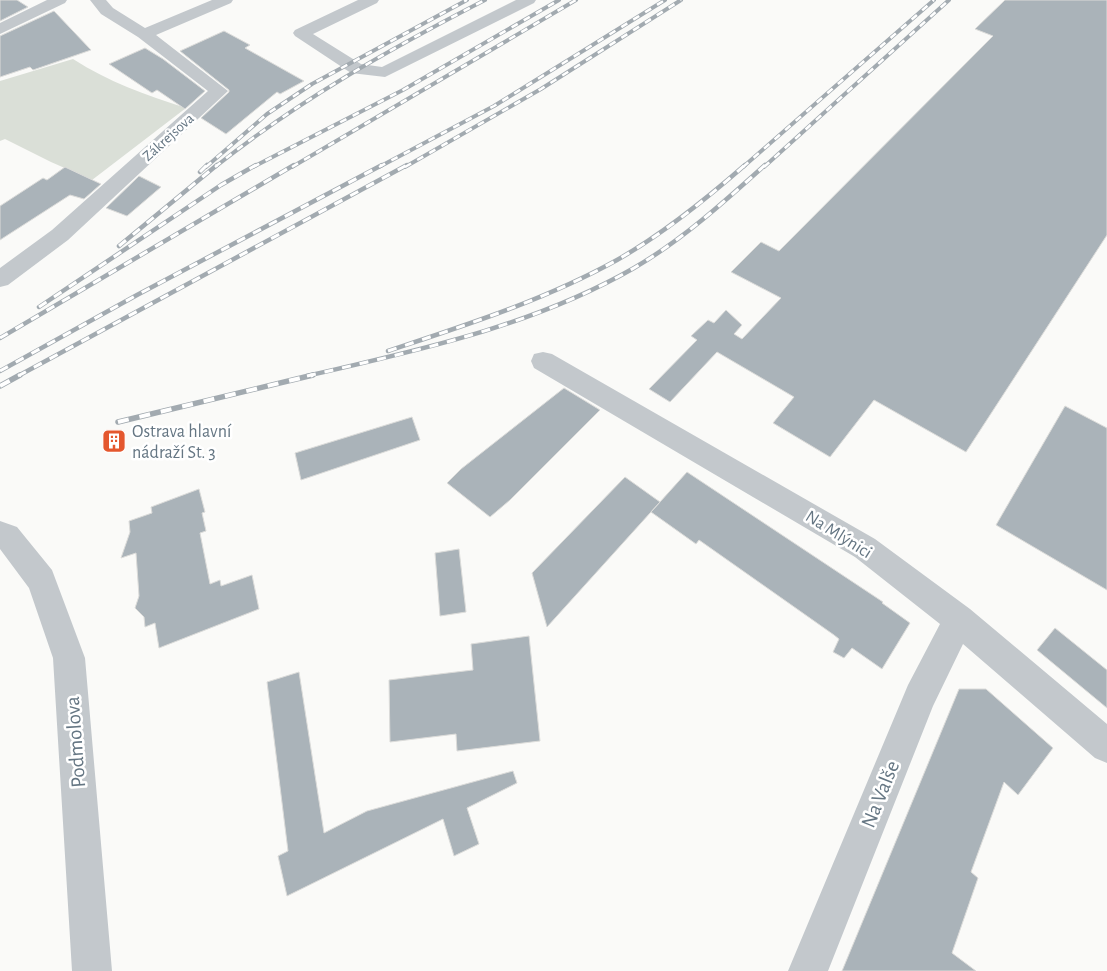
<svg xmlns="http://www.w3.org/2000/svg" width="1107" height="971" viewBox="0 0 1107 971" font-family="'Alegreya Sans',sans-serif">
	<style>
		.green { fill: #dadfd7 }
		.building { fill: #aab3b9; stroke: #dcdcda }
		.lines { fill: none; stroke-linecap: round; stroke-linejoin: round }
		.minor { fill: #c3c8cc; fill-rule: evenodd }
		.rail-far2-casing { stroke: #a2aab0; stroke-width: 4 }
		.rail-far1-casing { stroke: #a2aab0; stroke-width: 4.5 }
		.rail-casing { stroke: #a2aab0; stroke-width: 5.5 }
		.rail-far2 { stroke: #fff; stroke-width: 2.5; stroke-dasharray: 7; stroke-linecap: butt }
		.rail-far1 { stroke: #fff; stroke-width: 3; stroke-dasharray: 9; stroke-linecap: butt }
		.rail { stroke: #fff; stroke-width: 4; stroke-dasharray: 11; stroke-linecap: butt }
		.labels { text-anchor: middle; stroke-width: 5; stroke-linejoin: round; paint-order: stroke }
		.far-street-label { font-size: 15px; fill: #657683; stroke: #fff }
		.poi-label { font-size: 18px; fill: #657683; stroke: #fff; text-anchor: start }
		.street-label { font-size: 18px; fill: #657683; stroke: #fff }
		.near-street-label { font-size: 21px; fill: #657683; stroke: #fff }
	</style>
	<rect width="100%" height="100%" fill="#fafaf8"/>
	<path class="green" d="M73,59C109,82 145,95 186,108L92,180L51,162L5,139L0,141V81Z"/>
	<path class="building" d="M0,0H17L28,7L0,21Z
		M1005,0H1107V235L966,452L874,400L830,457L773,423L794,397L717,352L670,402L649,389L697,340L691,336L708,320L714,323L726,310L742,325L734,334L742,339L781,298L731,272L761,242L779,251L993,36L975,29Z
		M54,11L91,50L33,70L30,67L0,77V36Z
		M224,31L250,45L245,48L304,81L280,94L277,92L226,134L201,118L229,92V90L180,51Z
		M145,48L163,59L205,91L185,109L157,90L152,93L109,64Z
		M65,167L101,184L84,199L70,195L0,240V206L43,178L47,180Z
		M139,176L161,187L127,216L106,208Z
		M564,388L600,410L510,500L490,517L447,483L461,469Z
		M1065,406L1107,428V590L996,525Z
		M412,417L420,440L301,480L295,453Z
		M687,472L883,602L882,603L910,623L882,669L852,648L844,658L833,652L839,639L834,635L699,540L696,544L651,512Z
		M625,477L660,502L547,627L532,573Z
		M199,489L205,512L202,513L206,531L200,533L210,584L220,580L221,586L252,575L259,609L159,648L155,623L145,627L144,617L135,608L139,596L136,553L121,558L130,532L129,521L152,513L151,507Z
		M459,549L466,612L440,616L435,553Z
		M1055,628L1107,670V708L1037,650Z
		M529,636L540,741L457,751L456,734L390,742L389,680L473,670L471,644Z
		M299,672L324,833L367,811L513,771L517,783L467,808L479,844L454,856L443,819L287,896L278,856L288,851L267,682Z
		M959,689H986L1053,748L1018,795L1004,782L971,872L978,878L952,953L976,971H842Z"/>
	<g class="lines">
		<path class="minor" d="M47,0H67L65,3L0,34V23Z
			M90,0H106L113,8L145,28L212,0H233L231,3L156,35L228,91L68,240L8,285L0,287V268L52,230L208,91L138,37L101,14Z
			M358,0H379L377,3L313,34L361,64L382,67L516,0H536L534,3L385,77L351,73L295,36L293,33L295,30Z
			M543,352L552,354L875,539L970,609L1107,724V763L1095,758L963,644L933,706L828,971H788L908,685L940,624L855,557L534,368L531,361L534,354Z
			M0,521L17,527L52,570L85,658L112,971H72L53,658L29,588L0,549Z"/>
		<g class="rail-far2-casing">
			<path id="rail-far2" d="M206,167L267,114L312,84L467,0
				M215,167C299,100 390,49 485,0
				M253,167L403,90L559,0
				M292,167L576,0
				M379,167L494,106L665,0
				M405,167L541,89L681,0
				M743,167L934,0
				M764,167L949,0"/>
		</g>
		<g class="rail-far1-casing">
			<path id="rail-far1" d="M200,172L207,165
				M119,246L217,165
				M39,307L221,185L256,165
				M0,338L294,165
				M388,351C466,325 545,300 617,260C663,234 705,200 745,165
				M0,371L137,295L382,165
				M18,376L407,165
				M307,376C419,350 533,326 634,268C682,240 724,202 765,165"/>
		</g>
		<g class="rail-casing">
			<path id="rail" d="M0,386L20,375
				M118,422L313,375"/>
		</g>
		<use href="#rail-far2" class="rail-far2"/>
		<use href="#rail-far1" class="rail-far1"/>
		<use href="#rail" class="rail"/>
	</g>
	<defs>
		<g id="building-square" transform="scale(1.25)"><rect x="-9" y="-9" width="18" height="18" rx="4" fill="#e4572e" stroke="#fff"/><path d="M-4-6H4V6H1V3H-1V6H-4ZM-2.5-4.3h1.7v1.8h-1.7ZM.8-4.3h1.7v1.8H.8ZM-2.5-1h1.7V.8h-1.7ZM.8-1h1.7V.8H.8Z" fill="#fff"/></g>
	</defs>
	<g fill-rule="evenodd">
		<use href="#building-square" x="114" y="441"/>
	</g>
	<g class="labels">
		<g class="far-street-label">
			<text transform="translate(168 137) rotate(-42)" y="5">Zákrejsova</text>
		</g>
		<g class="poi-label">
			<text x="132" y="437">Ostrava hlavní<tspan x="132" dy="21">nádraží St. 3</tspan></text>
		</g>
		<g class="street-label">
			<text transform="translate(839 534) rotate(32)" y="6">Na Mlýnici</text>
		</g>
		<g class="near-street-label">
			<text transform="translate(75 742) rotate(-94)" y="7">Podmolova</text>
			<text transform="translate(880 794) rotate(-68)" y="7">Na Valše</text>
		</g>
	</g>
</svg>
